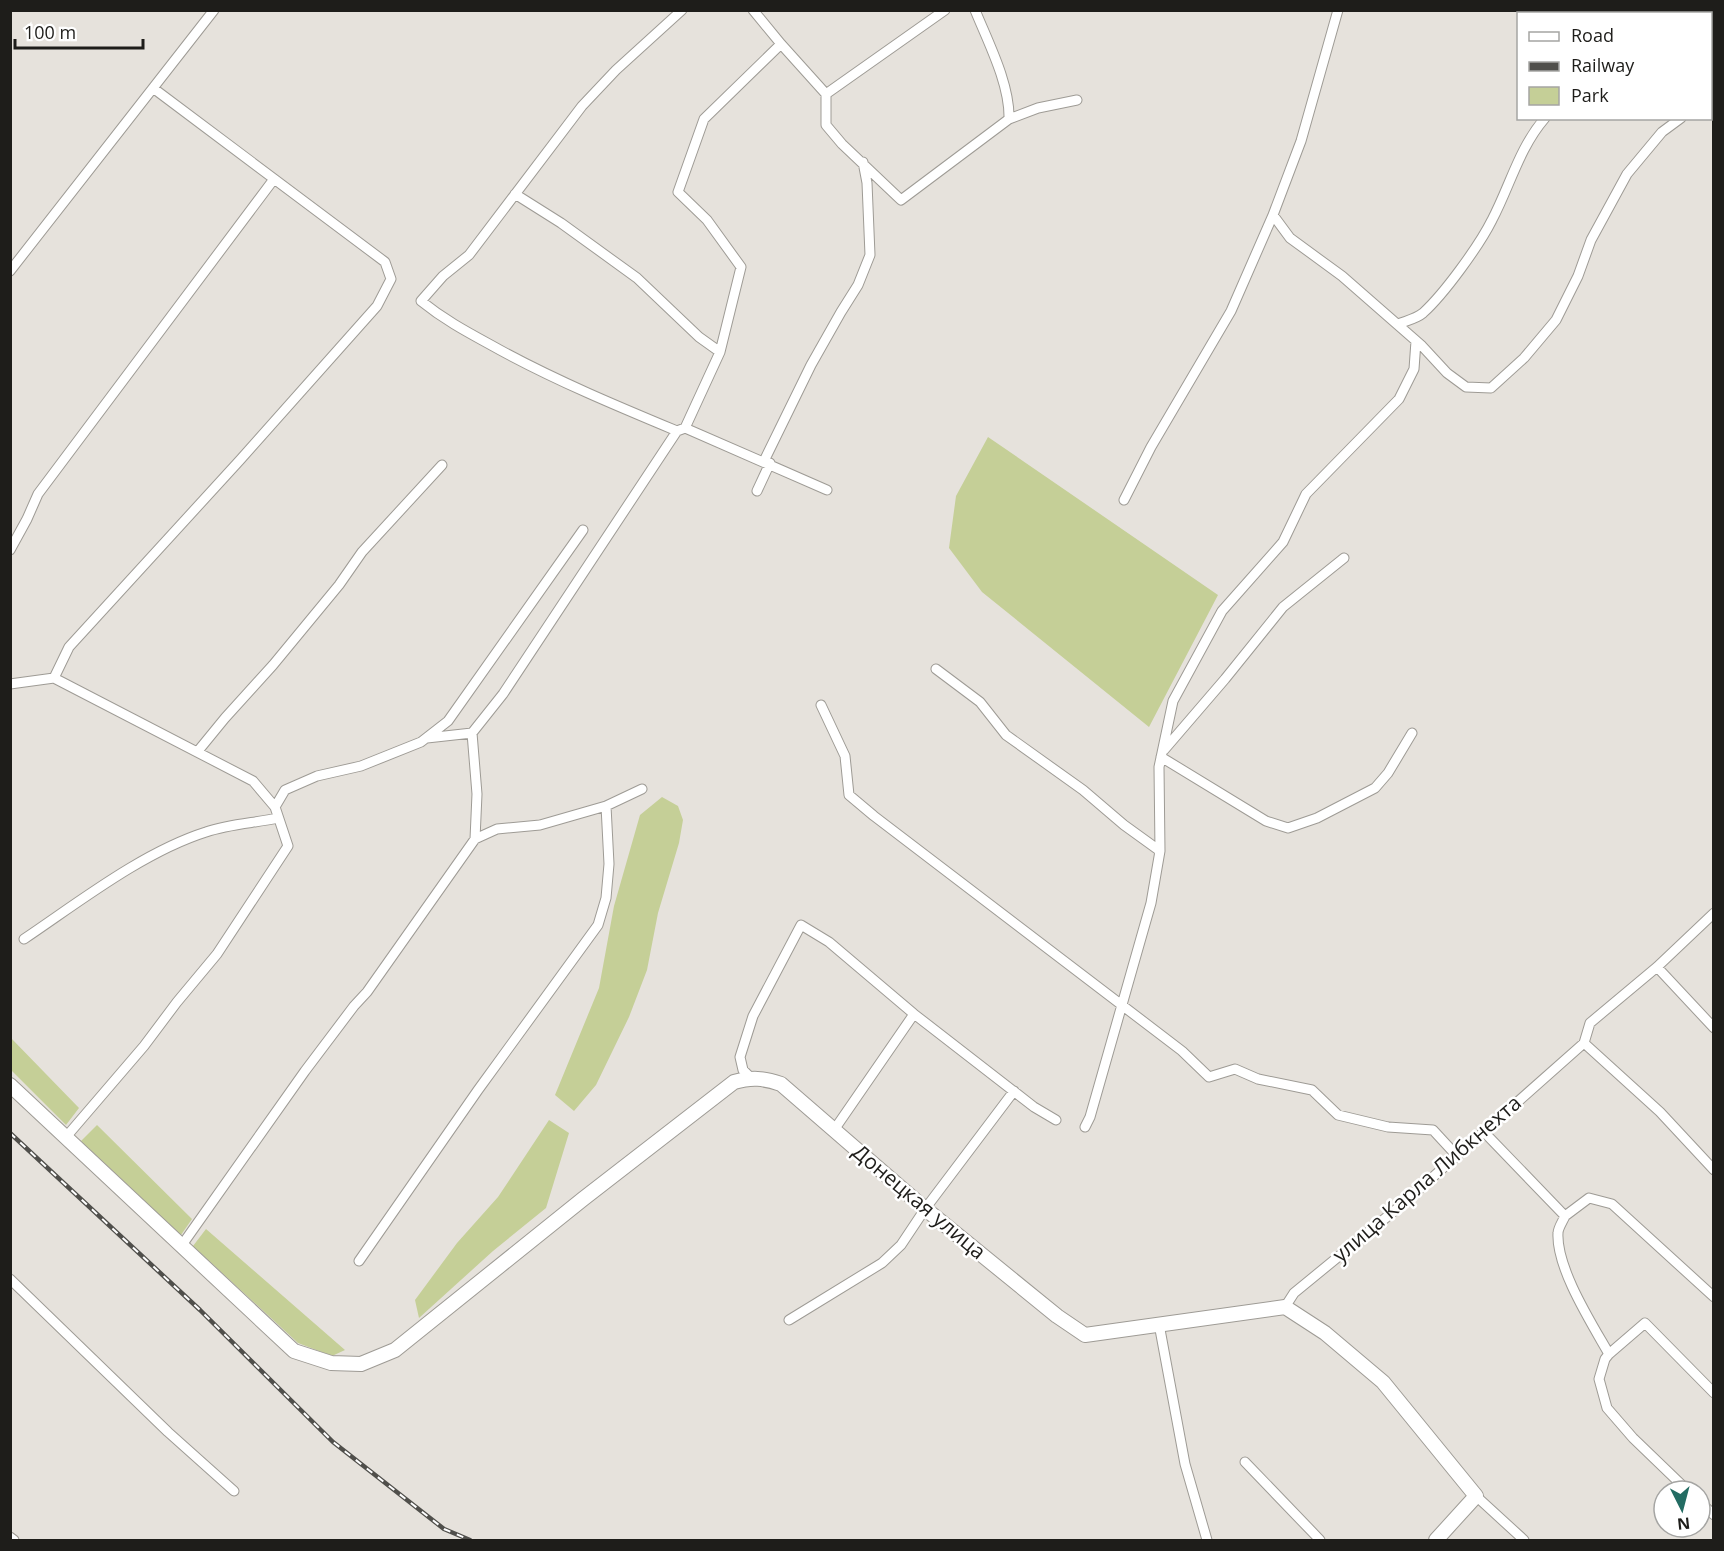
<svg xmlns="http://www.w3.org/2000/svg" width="1724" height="1551" viewBox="0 0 1724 1551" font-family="'Open Sans',sans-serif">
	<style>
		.green { fill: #c5cf97 }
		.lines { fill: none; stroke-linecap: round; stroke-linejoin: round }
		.street-casing { stroke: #9e9b95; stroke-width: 11 }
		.secondary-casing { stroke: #9e9b95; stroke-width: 16 }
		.street { stroke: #fff; stroke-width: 9 }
		.secondary { stroke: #fff; stroke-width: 14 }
		.rail-casing { stroke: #504f4b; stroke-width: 4.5 }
		.rail { stroke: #fff; stroke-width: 2; stroke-dasharray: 7; stroke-linecap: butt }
		.labels { text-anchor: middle; stroke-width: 5; stroke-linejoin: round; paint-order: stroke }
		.street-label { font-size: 21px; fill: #1e1d1a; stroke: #fff }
	</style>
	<rect width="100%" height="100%" fill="#e6e2dc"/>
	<path class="green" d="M988,437L1218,595L1149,727L982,592L949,548L956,496Z
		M662,797L678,806L683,820L679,843L658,913L647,970L629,1017L596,1085L574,1111L555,1095L599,988L614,906L640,815Z
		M11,1038L79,1108L66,1125L11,1070Z
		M549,1120L569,1133L546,1208L493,1251L419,1318L415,1300L457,1243L498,1197Z
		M97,1125L192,1219L181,1235L81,1141Z
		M206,1229L345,1350L332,1356L298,1343L193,1246Z"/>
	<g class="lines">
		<g class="street-casing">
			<path id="street" d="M753,10L781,44L826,94V125L842,144L901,200L1009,119C1010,84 988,42 975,10
				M1338,10L1301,141L1273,215L1290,238L1342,276L1422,346L1447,373L1466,387L1491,388L1524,358L1556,320L1578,276L1591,240L1627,174L1662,132L1681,118
				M1635,14L1638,10
				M826,94L945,10
				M1710,102L1714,101
				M1009,119L1038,108L1077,100
				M515,194L561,223L637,278L699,337L720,352
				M10,271L214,10
				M1398,324C1405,321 1416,319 1423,313C1444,294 1479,246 1492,220C1510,186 1519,148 1545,118
				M685,428L827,490
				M677,431C617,406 557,381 500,350C471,334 447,322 421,301L443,276L469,255L582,106L616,70L682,10
				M764,461L811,365L841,312L858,285L870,255L867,183L863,162
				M757,491L770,463
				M1124,500L1151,447L1231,311L1273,215
				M10,550L27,519L38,494L274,179
				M936,669L980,702L1006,735L1083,790L1124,825L1160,851
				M54,678L253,781L275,807
				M10,684L54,678L69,647L240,460L377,306L391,279L385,262L153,88
				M821,705L845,756L849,795L874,816L1182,1051L1209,1077L1235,1069L1258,1079L1312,1090L1338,1115L1388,1127L1433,1130L1457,1156
				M427,738L472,733L503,694L677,431L685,428L720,352L741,267L707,220L678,192L704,119L781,44
				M1164,750L1225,679L1283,607L1344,558
				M198,751L225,718L273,665L339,585L362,552L442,465
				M1161,757L1266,821L1288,828L1317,818L1375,788L1388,773L1412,733
				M475,839L497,829L540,825L606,806L642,789
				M24,939C79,902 143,852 206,832C229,824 255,823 278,818
				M1657,967L1714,1028
				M1584,1043L1660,1112L1714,1170
				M750,1077L743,1070L740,1057L753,1016L801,925L829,942L914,1014L1034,1107L1056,1120
				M1085,1127L1090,1117L1151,903L1160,851L1159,767L1173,701L1222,611L1283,542L1306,494L1399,399L1414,369L1416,341
				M834,1130L914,1014
				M1484,1132L1565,1216L1589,1198L1612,1204L1714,1297
				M66,1137L144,1046L177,1002L217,954L288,846L275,807L285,790L317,776L361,766L421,742L448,721L583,530
				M1565,1216C1563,1221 1558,1228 1558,1233C1556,1268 1592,1324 1609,1354L1605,1359L1599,1379L1607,1408L1633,1438L1688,1491
				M182,1245L305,1071L354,1006L367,992L475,839L477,794L472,733
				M359,1261L478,1090L598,925L606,898L609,864L606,806
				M10,1279L168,1432L234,1491
				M1285,1307L1294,1293L1399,1207L1584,1043L1590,1023L1657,967L1714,913
				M789,1320L882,1263L901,1245L925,1209L1014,1091
				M1159,1324L1185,1464L1207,1540
				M1609,1354L1645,1323L1714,1393
				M1245,1462L1320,1540
				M1476,1496L1524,1540
				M1700,1502L1714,1515
				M10,1537L14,1540"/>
		</g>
		<g class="secondary-casing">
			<path id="secondary" d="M10,1085L294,1351L331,1363L361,1364L395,1350L583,1199L734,1082C752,1077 763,1078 781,1084L923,1207L1057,1316L1085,1335L1285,1307L1325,1333L1383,1382L1476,1496L1436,1540"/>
		</g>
		<use href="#street" class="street"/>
		<use href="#secondary" class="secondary"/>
		<g class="rail-casing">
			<path id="rail" d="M10,1133L200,1310L333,1442L444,1529L470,1540"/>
		</g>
		<use href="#rail" class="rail"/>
	</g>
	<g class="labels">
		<g class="street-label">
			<text transform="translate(1427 1179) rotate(-41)" y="7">улица Карла Либкнехта</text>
			<text transform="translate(919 1202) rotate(40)" y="7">Донецкая улица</text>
		</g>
	</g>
	<rect width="1724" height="1551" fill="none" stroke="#1e1d1a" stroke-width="24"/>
	<rect x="1517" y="12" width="195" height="108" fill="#ffffff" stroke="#a5a5a3" stroke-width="1.5"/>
	<rect x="1529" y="32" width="30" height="9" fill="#ffffff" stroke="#a5a5a3" stroke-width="1.5"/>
	<text x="1571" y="42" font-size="18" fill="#1e1d1a">Road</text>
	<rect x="1529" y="62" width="30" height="9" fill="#504f4b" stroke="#a5a5a3" stroke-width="1.5"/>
	<text x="1571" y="72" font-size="18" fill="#1e1d1a">Railway</text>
	<rect x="1529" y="87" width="30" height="18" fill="#c5cf97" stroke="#a5a5a3" stroke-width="1.5"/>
	<text x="1571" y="102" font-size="18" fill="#1e1d1a">Park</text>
	<g transform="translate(1682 1509) rotate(174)"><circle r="28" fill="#ffffff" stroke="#a5a5a3" stroke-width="1.5"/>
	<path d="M0-4.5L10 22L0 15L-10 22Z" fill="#236c63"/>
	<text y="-9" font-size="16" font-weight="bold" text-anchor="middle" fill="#1e1d1a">N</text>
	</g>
	<path d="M15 39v9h128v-9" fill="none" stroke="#1e1d1a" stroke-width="3"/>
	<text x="24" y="39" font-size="18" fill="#1e1d1a" stroke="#ffffff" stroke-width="4.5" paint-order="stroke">100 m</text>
</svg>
